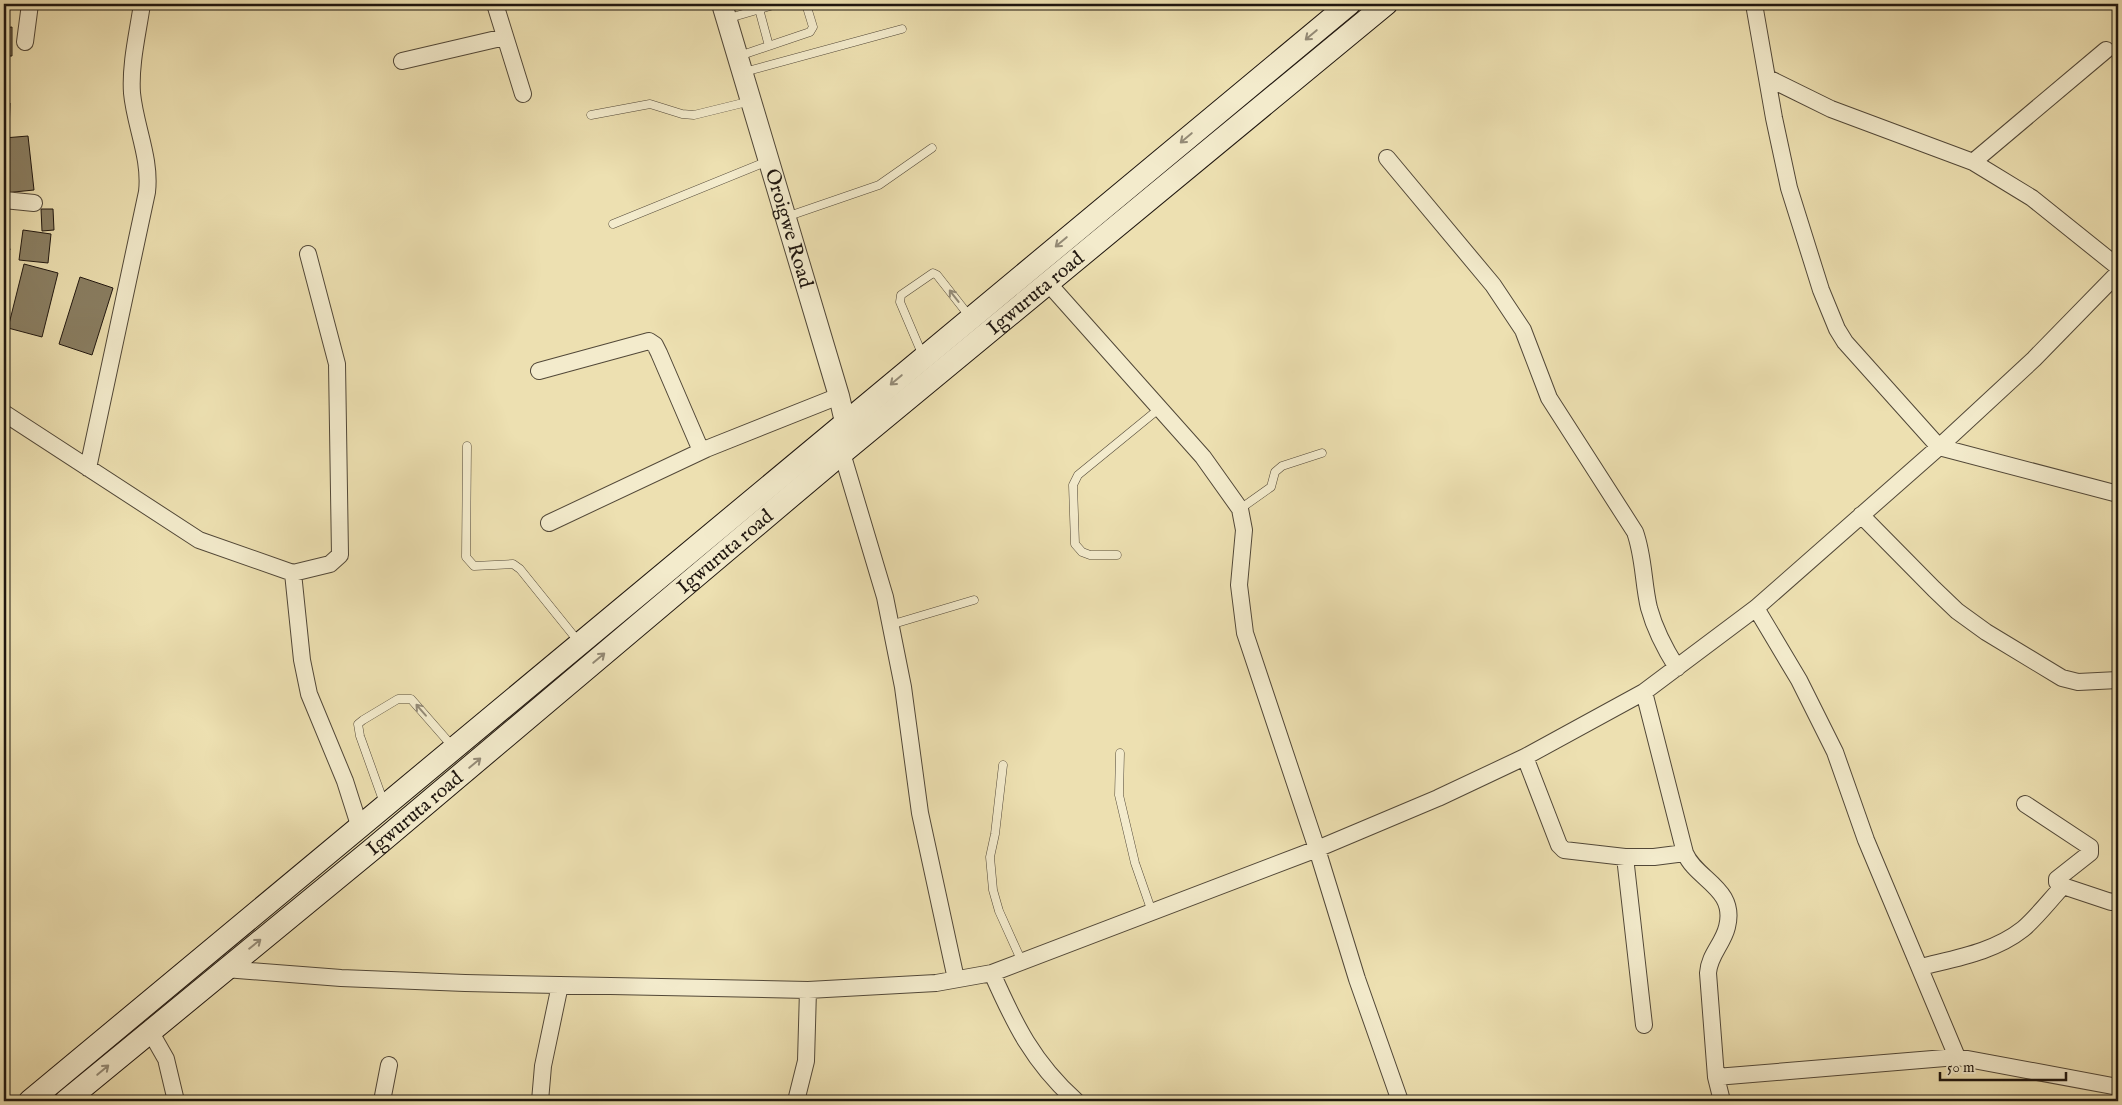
<svg xmlns="http://www.w3.org/2000/svg" width="2122" height="1105" font-family="'IM FELL English',serif">
	<style>
		.building { fill: #8a7f63; stroke: #1f160f }
		.lines { fill: none; stroke-linecap: round; stroke-linejoin: round }
		.service-casing { stroke: #524838; stroke-width: 9 }
		.minor-casing { stroke: #524838; stroke-width: 18 }
		.tertiary-casing { stroke: #524838; stroke-width: 22 }
		.secondary-casing { stroke: #1f160f; stroke-width: 24 }
		.service { stroke: #f3ebcc; stroke-width: 8 }
		.minor { stroke: #f3ebcc; stroke-width: 16 }
		.tertiary { stroke: #f3ebcc; stroke-width: 20 }
		.secondary { stroke: #f3ebcc; stroke-width: 22 }
		.oneway { stroke: #948b77 }
		.labels { text-anchor: middle; dominant-baseline: central; stroke-width: 4; stroke-linejoin: round; paint-order: stroke }
		.street-label { font-size: 20px; fill: #1f160f; stroke: #f3ebcc }
	</style>
	<rect width="100%" height="100%" fill="#ede0b1"/>
	<filter id="stains"><feTurbulence type="fractalNoise" baseFrequency=".004" numOctaves="4"/><feColorMatrix values="0 0 0 0 .2 0 0 0 0 .09 0 0 0 0 .02 0 0 0 .5 -.17"/></filter>
	<radialGradient id="worn" r=".72"><stop offset=".6" stop-color="#630" stop-opacity="0"/><stop offset="1" stop-color="#630" stop-opacity=".3"/></radialGradient>
	<path class="building" d="M12,27V56H4V28Z
		M4,102L10,103L9,134L4,133Z
		M28,136L34,190L4,193V138Z
		M41,209H53L54,230L42,231Z
		M4,224L10,250L4,252Z
		M23,230L51,234L48,263L19,260Z
		M24,264L58,273L42,337L8,328Z
		M80,277L113,288L92,355L59,344Z"/>
	<g class="lines">
		<g class="service-casing">
			<path id="service" d="M759,9L769,46
				M726,19L777,4
				M739,56L810,32L813,27L806,4
				M744,72L902,29
				M591,115L650,104L682,114L694,115L751,101
				M786,217L879,185L932,148
				M613,224L768,161
				M923,356L900,302L901,295L933,273L937,275L970,317
				M467,446L466,557L474,566L513,564L520,569L578,641
				M1240,509L1271,487L1275,472L1282,466L1322,453
				M1117,555H1090L1082,552L1075,544L1073,485L1078,475L1160,408
				M890,625L974,600
				M1120,753L1119,795L1135,863L1152,912
				M1003,765L995,834L990,857L993,890L999,911L1022,962
				M384,803L360,736L358,724L363,720L398,699H411L453,747"/>
		</g>
		<g class="minor-casing">
			<path id="minor" d="M495,4L523,94
				M1754,4L1774,118L1789,188L1821,290L1837,329L1845,342L1939,447L2118,494
				M25,42L30,4
				M402,61L505,37
				M1768,78L1831,109L1973,162L2032,198L2118,267
				M1387,158L1493,285L1523,330L1549,398L1635,532C1644,557 1643,583 1649,608C1655,630 1665,649 1677,668
				M1973,162L2106,50
				M4,200L34,203
				M1048,283L1203,457L1240,509L1244,530L1239,585L1245,633L1317,849L1357,979L1400,1101
				M539,371L649,341L655,345L659,353L699,446L706,449L839,396
				M4,413L199,540L293,573L330,564L340,555L337,364L308,254
				M842,453L885,597L903,687L920,813L956,979
				M88,468L147,192C151,158 135,126 132,93C130,64 138,32 142,4
				M1861,515L1934,589L1957,611L1986,632L2062,678L2078,682L2118,680
				M549,523L706,449
				M293,573L302,660L309,694L345,781L359,825
				M1756,608L1799,680L1835,752L1866,840L1957,1057
				M1644,692L1685,853C1696,880 1737,888 1727,927C1723,944 1709,955 1708,973L1716,1077L1722,1101
				M1525,757L1559,845L1564,850L1625,857H1654L1685,853
				M2025,804L2090,847V853L2057,879V882L2063,886L2111,902L2118,901
				M1625,857L1644,1025
				M1921,967C1956,958 1994,952 2023,929C2037,917 2050,900 2063,886
				M225,969L341,978L465,983L808,990L936,983L992,973L1317,849L1438,798L1525,757L1644,692L1756,608L1939,447L2034,359L2118,273
				M992,973C1015,1025 1033,1062 1076,1101
				M150,1031L166,1059L176,1101
				M1716,1077L1957,1057L2118,1087
				M382,1101L389,1065
				M540,1101L543,1066L560,985
				M796,1101L806,1061L808,990"/>
		</g>
		<g class="tertiary-casing">
			<g id="tertiary">
				<path id="s1" d="M722,4L839,396L845,422L843,436"/>
			</g>
		</g>
		<g class="secondary-casing">
			<g id="secondary">
				<path d="M30,1101L1349,4"/>
				<path id="s2" d="M66,1101L375,847L842,453L1386,4"/>
			</g>
		</g>
		<use href="#service" class="service"/>
		<use href="#minor" class="minor"/>
		<use href="#tertiary" class="tertiary"/>
		<use href="#secondary" class="secondary"/>
	</g>
	<defs><path id="oneway-shaft" d="M-6 0H5M1.5-3L5.5 0L1.5 3" fill="none" stroke-width="1.6" stroke-linecap="round" stroke-linejoin="round" transform="scale(1.25)"/></defs>
	<g class="oneway">
		<use href="#oneway-shaft" transform="translate(1311 35) rotate(140)"/>
		<use href="#oneway-shaft" transform="translate(1186 138) rotate(140)"/>
		<use href="#oneway-shaft" transform="translate(1061 242) rotate(140)"/>
		<use href="#oneway-shaft" transform="translate(954 296) rotate(-128)"/>
		<use href="#oneway-shaft" transform="translate(896 380) rotate(140)"/>
		<use href="#oneway-shaft" transform="translate(599 658) rotate(-40)"/>
		<use href="#oneway-shaft" transform="translate(421 710) rotate(-131)"/>
		<use href="#oneway-shaft" transform="translate(475 763) rotate(-40)"/>
		<use href="#oneway-shaft" transform="translate(255 944) rotate(-39)"/>
		<use href="#oneway-shaft" transform="translate(103 1070) rotate(-40)"/>
	</g>
	<g class="labels">
		<g class="street-label">
			<text stroke="none"><textPath href="#s1" startOffset="234">Oroigwe Road</textPath></text>
			<text stroke="none"><textPath href="#s2" startOffset="1262">Igwuruta road</textPath></text>
			<text stroke="none"><textPath href="#s2" startOffset="858">Igwuruta road</textPath></text>
			<text stroke="none"><textPath href="#s2" startOffset="452">Igwuruta road</textPath></text>
		</g>
	</g>
	<rect width="2122" height="1105" fill="none" stroke="#ede0b1" stroke-width="20"/>
	<rect x="5" y="5" width="2112" height="1095" fill="none" stroke="#1f160f" stroke-width="2.5"/>
	<rect x="10" y="10" width="2102" height="1085" fill="none" stroke="#1f160f"/>
	<path d="M1940 1072v8h126v-8" fill="none" stroke="#1f160f" stroke-width="2.5"/>
	<text x="1947" y="1072" font-size="15" fill="#1f160f" stroke="#f3ebcc" stroke-width="4" paint-order="stroke">50 m</text>
	<rect width="100%" height="100%" filter="url(#stains)"/>
	<rect width="100%" height="100%" fill="url(#worn)"/>
</svg>
